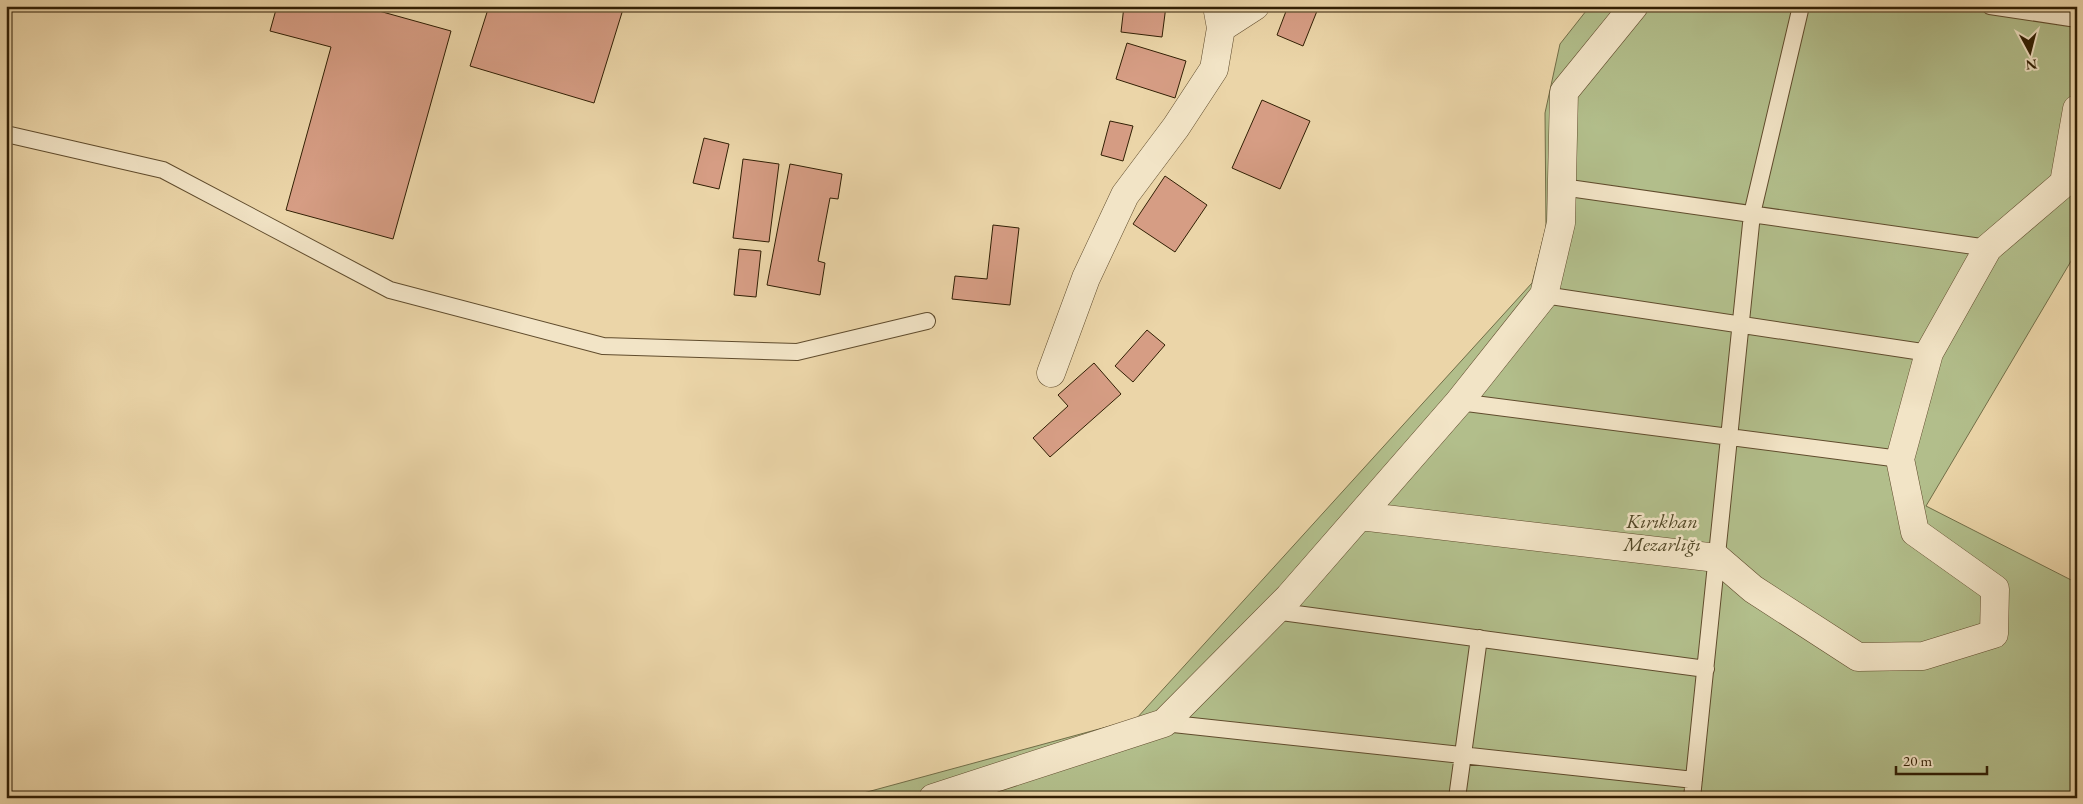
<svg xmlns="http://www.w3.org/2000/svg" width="2083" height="804" font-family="'EB Garamond',serif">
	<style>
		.green { fill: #b2be8b; stroke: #726e48 }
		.building { fill: #d69d84; stroke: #311f04 }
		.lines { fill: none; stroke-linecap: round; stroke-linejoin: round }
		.lane-casing { stroke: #604c2d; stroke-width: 18 }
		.street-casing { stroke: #604c2d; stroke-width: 29 }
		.lane { stroke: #f2e4c6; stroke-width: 16 }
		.street { stroke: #f2e4c6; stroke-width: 28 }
		.labels { text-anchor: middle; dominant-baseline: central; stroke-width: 5; stroke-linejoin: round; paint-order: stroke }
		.park-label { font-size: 20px; font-style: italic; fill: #514726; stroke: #f2e4c6 }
	</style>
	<rect width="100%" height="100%" fill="#ebd5a8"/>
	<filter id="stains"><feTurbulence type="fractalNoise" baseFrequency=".004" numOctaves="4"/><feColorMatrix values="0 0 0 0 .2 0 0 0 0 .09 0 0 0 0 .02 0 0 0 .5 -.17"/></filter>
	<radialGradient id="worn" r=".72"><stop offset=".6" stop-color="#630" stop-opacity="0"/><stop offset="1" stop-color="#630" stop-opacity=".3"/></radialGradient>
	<path class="green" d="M1590,6H2077V251L1926,506L2077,583V798H845L1136,719L1532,283L1546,227L1545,113L1560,44Z"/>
	<path class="building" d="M277,6H361L451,31L393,239L286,210L331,47L270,31Z
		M489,6H624L594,103L470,66Z
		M1124,6H1166L1162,37L1121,32Z
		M1288,6H1319L1303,46L1277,35Z
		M1127,43L1186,61L1175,98L1116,79Z
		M1262,100L1310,121L1280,189L1232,168Z
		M1110,121L1133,126L1123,161L1101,155Z
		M704,138L729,144L719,189L693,183Z
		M743,159L779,164L769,242L733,238Z
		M790,164L842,174L838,199L830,198L818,261L825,263L820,295L767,285Z
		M1165,176L1207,205L1175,252L1133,224Z
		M993,225L1019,228L1010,305L952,299L955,276L987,279Z
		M739,249L761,251L756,297L734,295Z
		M1147,330L1165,345L1133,382L1115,366Z
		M1094,363L1121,394L1050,457L1033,438L1068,406L1058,395Z"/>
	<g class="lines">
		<g class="lane-casing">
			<path id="lane" d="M1990,6L2077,19
				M6,134L163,170L390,290L603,346L797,352L927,321
				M1562,187L1988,248
				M1544,295L1929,353
				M1459,402L1900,459
				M1274,611L1706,669
				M1164,723L1694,780
				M1457,798L1479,638
				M1692,798L1752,214L1801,6"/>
		</g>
		<g class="street-casing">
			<path id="street" d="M1221,28L1255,6
				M1051,373L1086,278L1125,195L1176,127L1214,69L1221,28L1217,6
				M1360,516L1717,558L1753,589L1858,657L1923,656L1994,634L1995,589L1915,532L1900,459L1929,353L1988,248L2064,183L2077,109
				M933,798L1164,723L1289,597L1459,402L1544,295L1561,223L1564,92L1634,6"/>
		</g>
		<use href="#lane" class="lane"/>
		<use href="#street" class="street"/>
	</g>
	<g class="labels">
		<g class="park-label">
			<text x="1662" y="521">Kırıkhan<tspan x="1662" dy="23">Mezarlığı</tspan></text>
		</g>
	</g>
	<rect width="2083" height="804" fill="none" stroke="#ebd5a8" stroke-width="25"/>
	<rect x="8" y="8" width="2068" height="789" fill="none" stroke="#311f04" stroke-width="2.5"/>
	<rect x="12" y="12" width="2058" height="779" fill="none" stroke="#311f04"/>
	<g transform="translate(2030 52) rotate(173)" stroke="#f2e4c6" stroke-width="4" paint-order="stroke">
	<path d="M0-4L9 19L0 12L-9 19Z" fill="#311f04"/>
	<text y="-8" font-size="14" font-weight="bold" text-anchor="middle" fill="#311f04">N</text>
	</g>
	<path d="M1896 766v8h91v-8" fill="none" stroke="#311f04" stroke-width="2.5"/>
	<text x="1903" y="766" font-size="15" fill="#311f04" stroke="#f2e4c6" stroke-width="4" paint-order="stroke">20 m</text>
	<rect width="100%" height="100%" filter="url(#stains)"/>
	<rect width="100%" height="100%" fill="url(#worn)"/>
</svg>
